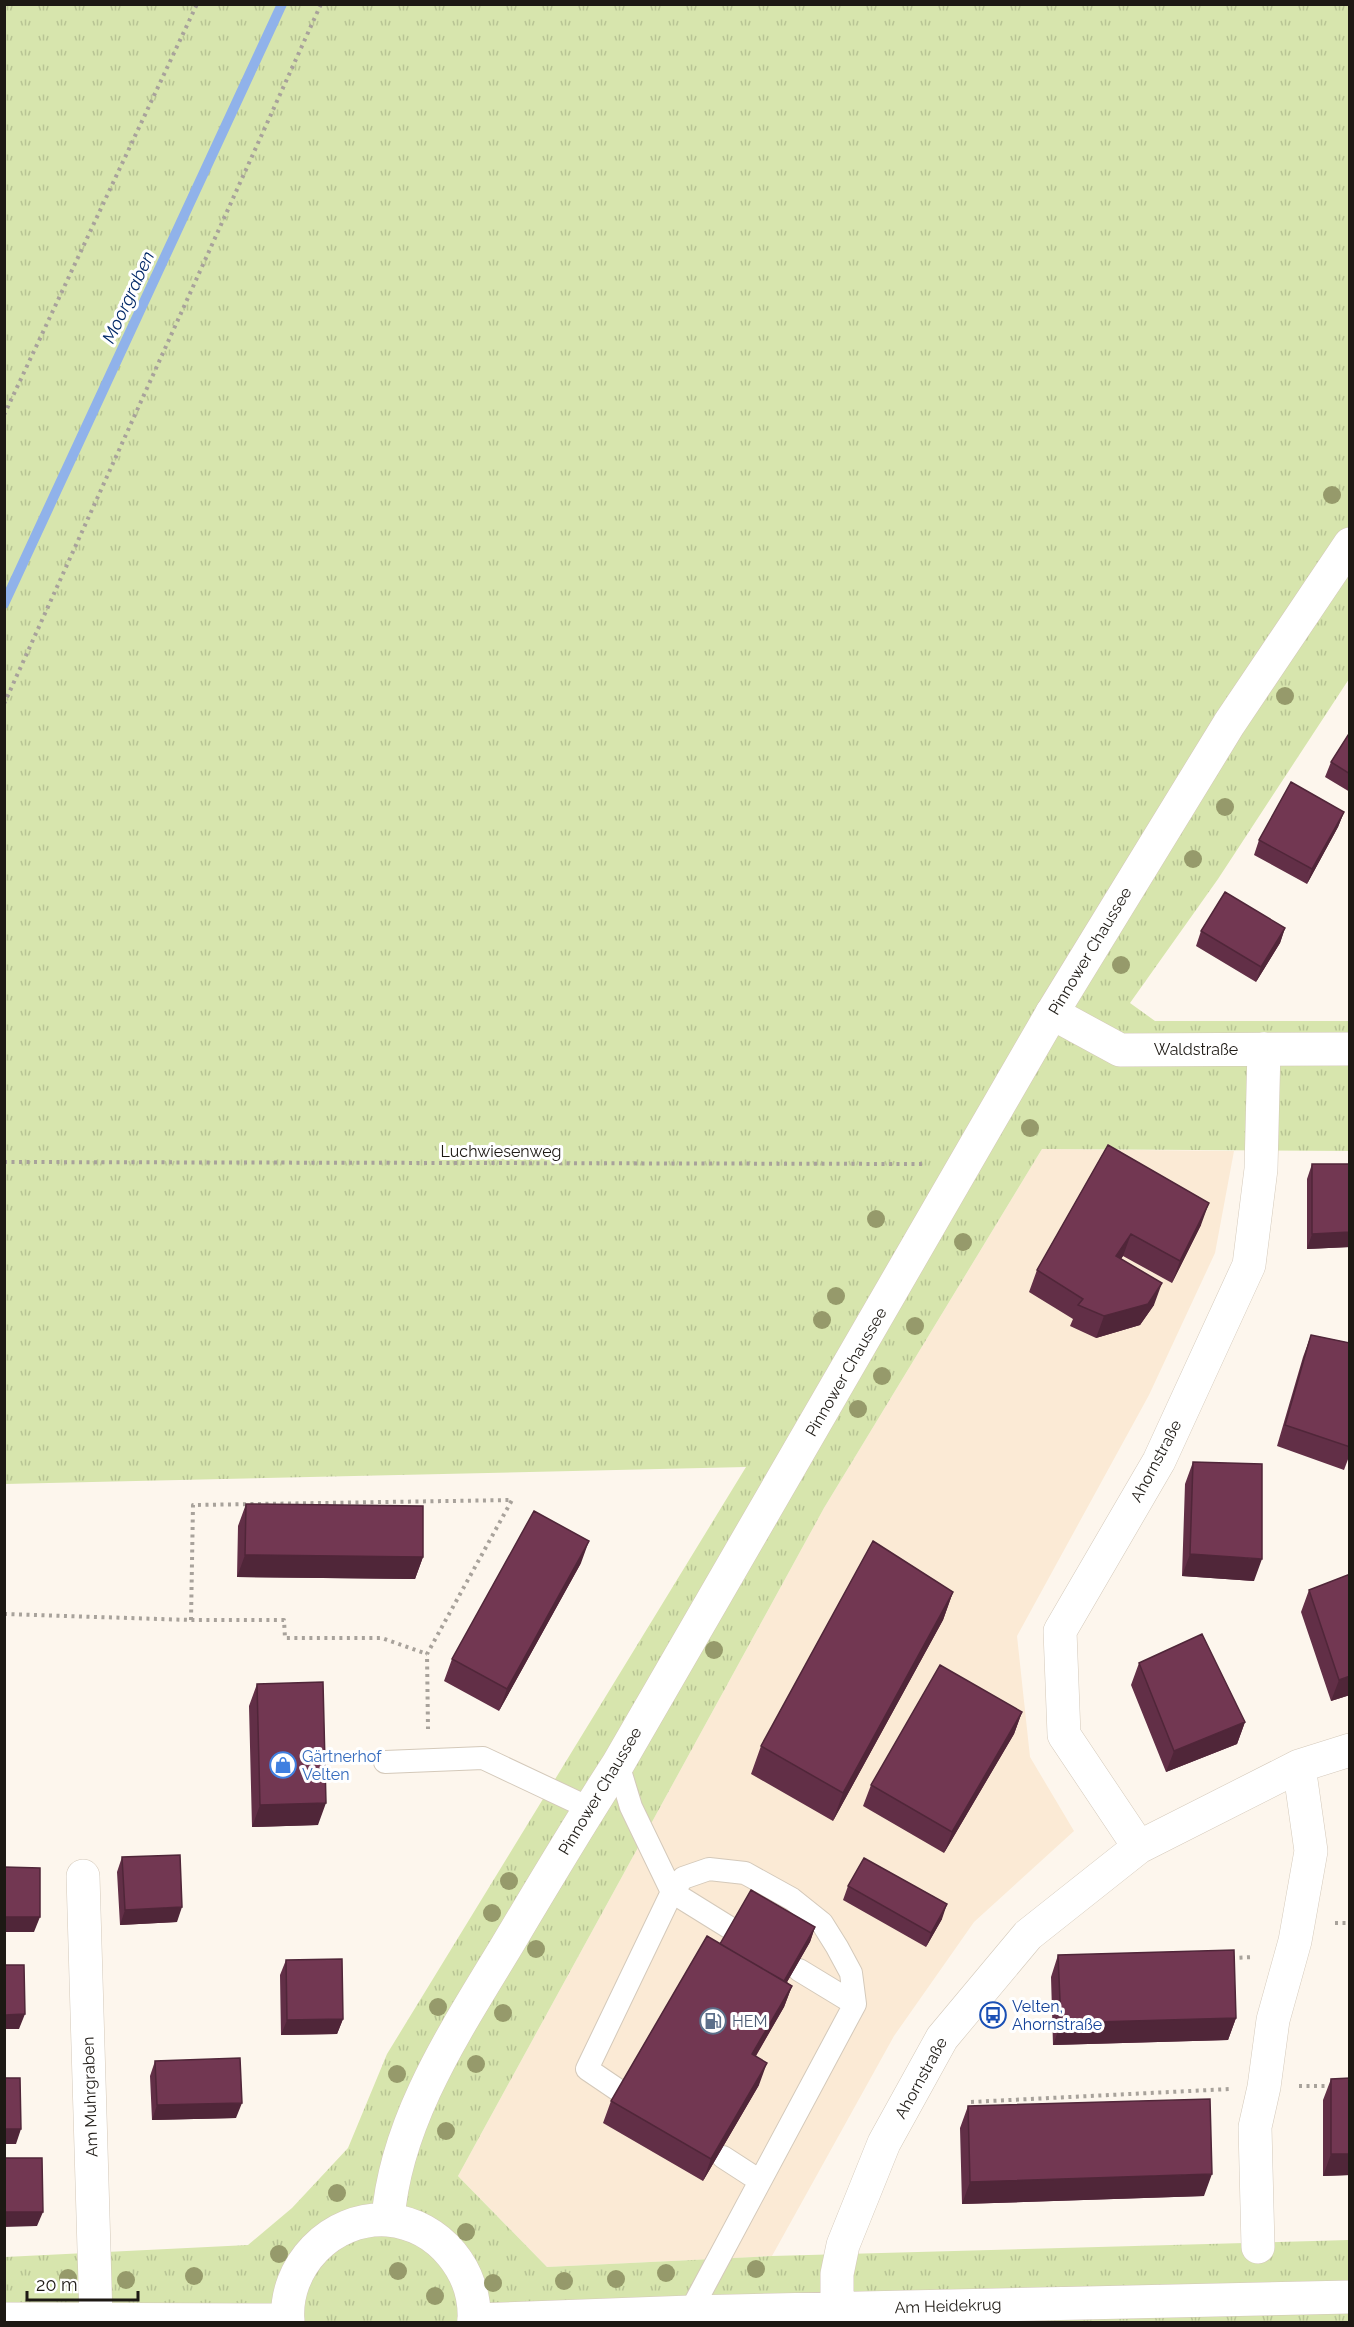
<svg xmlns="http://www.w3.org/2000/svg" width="1354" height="2327" font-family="Raleway,sans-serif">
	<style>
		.built { fill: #fbead5 }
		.grass { fill: url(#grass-tufts) }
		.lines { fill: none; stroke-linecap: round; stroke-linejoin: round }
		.stream { stroke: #90b2ea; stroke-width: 10 }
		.service-casing { stroke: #d4c9ba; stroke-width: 24 }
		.minor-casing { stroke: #d4c9ba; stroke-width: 34 }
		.secondary-casing { stroke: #d4c9ba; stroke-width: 34 }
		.path { stroke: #a8a29b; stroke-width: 4; stroke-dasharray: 3 4.5; stroke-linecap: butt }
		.service { stroke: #fff; stroke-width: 22 }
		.minor { stroke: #fff; stroke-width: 33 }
		.secondary { stroke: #fff; stroke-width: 33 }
		.tree { fill: #969a6b }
		.wall { fill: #622f47 }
		.shaded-wall { fill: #502639 }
		.building { fill: #723752; stroke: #502639; stroke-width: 1.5 }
		.labels { text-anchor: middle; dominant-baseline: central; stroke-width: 6; stroke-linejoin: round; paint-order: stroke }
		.street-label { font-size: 16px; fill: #1d1914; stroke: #fff }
		.shop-label { font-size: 16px; fill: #366cbe; stroke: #fff; text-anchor: start }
		.transit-label { font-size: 16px; fill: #164399; stroke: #fff; text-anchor: start }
		.service-label { font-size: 16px; fill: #4e5e75; stroke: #fff; text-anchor: start }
		.water-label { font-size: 18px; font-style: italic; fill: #032a69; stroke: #fff }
	</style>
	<defs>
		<pattern id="grass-tufts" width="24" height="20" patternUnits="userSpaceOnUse" patternTransform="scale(1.5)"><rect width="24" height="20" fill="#d7e5ad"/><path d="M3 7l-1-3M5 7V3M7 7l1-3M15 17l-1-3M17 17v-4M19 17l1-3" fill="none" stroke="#b8c494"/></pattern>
	</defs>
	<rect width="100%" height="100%" fill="#fdf6ed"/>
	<path class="built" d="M1042,1149L1234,1151L1215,1253L1149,1395L1017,1636L1030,1757L1074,1831L974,1922L894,2036L772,2256L547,2267L458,2176L824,1508Z"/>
	<path class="grass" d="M4,5H1349V679L1218,879L1130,1003L1155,1021H1349V1151L1042,1149L824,1508L458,2176L547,2267L772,2256L1349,2240V2322H5V2257L248,2245L292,2208L348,2148L387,2054L746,1467L5,1484Z"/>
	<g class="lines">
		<path class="stream" d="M4,604L282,4"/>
		<g class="service-casing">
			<path id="service" d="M385,1762L483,1758L589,1808
				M618,1764L631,1807L672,1892L587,2069L618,2090
				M799,1970L855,2004
				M723,2157L760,2181
				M690,2312L855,2004L851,1973L837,1947L822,1923L792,1899L745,1873L709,1869L683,1878L672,1892L730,1928"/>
		</g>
		<g class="minor-casing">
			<path id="minor" d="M1052,1013L1120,1050L1350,1049
				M1139,1847L1064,1735L1060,1631L1159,1461L1249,1265L1261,1169L1264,1049
				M83,1876L96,2318
				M1258,2247L1255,2127L1264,2087L1273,2020L1295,1941L1311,1851L1299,1766
				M837,2309V2274L843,2245L884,2143L942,2038L1028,1935L1139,1847L1299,1766L1350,1750
				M474,2320L690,2312L1350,2297"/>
		</g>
		<g class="secondary-casing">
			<path id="secondary" d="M388,2220C395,2121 456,2030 506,1947C543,1885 579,1824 618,1764L1052,1013L1229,724L1350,544
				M4,2319L288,2320
				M288,2322C283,2267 331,2216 388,2220C440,2225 477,2272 474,2322"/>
		</g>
		<path class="path" d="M4,415L197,4
			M4,704L321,4
			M4,1162L924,1164
			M4,1614L191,1620H284L285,1638H382L427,1654
			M191,1620L193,1505L512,1500L427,1654L428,1729
			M1335,1923H1350
			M1232,1958L1254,1957
			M1299,2086H1331
			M971,2102L1229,2089"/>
		<use href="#service" class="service"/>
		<use href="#minor" class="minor"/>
		<use href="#secondary" class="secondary"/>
	</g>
	<g class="tree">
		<circle cx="1332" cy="495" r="9"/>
		<circle cx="1285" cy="696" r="9"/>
		<circle cx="1225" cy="807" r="9"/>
		<circle cx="1193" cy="859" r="9"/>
		<circle cx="1121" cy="965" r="9"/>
		<circle cx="1030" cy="1128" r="9"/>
		<circle cx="876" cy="1219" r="9"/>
		<circle cx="963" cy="1242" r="9"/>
		<circle cx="836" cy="1296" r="9"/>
		<circle cx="822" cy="1320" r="9"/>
		<circle cx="915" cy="1326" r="9"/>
		<circle cx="882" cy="1376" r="9"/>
		<circle cx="858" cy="1409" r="9"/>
		<circle cx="714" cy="1650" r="9"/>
		<circle cx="509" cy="1881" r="9"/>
		<circle cx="492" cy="1913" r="9"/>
		<circle cx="536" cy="1949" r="9"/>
		<circle cx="438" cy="2007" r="9"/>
		<circle cx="503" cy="2013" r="9"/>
		<circle cx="476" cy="2064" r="9"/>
		<circle cx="397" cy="2074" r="9"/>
		<circle cx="446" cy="2131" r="9"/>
		<circle cx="337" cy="2193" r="9"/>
		<circle cx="466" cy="2232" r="9"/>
		<circle cx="279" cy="2254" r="9"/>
		<circle cx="756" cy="2269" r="9"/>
		<circle cx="398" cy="2271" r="9"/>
		<circle cx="666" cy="2273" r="9"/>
		<circle cx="194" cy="2276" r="9"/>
		<circle cx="68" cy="2278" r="9"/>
		<circle cx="616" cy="2279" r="9"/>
		<circle cx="126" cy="2280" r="9"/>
		<circle cx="564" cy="2281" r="9"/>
		<circle cx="493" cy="2283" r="9"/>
		<circle cx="435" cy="2296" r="9"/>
	</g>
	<path class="wall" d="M1350,732V792L1325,777L1331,762Z
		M1344,812L1338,827L1307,884L1254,855L1259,840Z
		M1285,928L1280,943L1256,982L1196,946L1201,931Z
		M1108,1145L1201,1225L1172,1283L1123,1256L1121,1259L1154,1305L1140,1325L1096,1338L1070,1326L1073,1319L1029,1292L1037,1270Z
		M1312,1164H1350V1247L1307,1249V1179Z
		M1311,1335L1350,1343V1454L1344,1470L1277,1446L1303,1357Z
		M1193,1462L1254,1581L1182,1576L1185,1484Z
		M246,1504L423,1557L415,1579L237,1577L238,1526Z
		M581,1563L499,1711L444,1681L452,1659Z
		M1309,1590L1350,1695L1331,1701L1301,1612Z
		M953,1592L943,1620L833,1821L751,1774L761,1746Z
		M1139,1663L1245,1722L1237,1744L1166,1772L1131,1685Z
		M257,1684L318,1825L252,1827L249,1706Z
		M1022,1712L1014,1734L944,1853L863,1806L871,1785Z
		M122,1857L177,1922L120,1925L117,1872Z
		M848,1886L942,1919L926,1947L843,1900Z
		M815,1927L810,1942L787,1982L792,1986L784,2007L756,2056L759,2085L703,2181L603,2123L611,2101L720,1944Z
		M1058,1955L1236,2018L1228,2040L1053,2045L1051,1977Z
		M286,1960L343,2019L337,2034L281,2035L280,1975Z
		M155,2061L236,2118L152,2120L150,2076Z
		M1331,2079L1350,2175L1323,2176V2100Z
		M968,2106L1204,2196L962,2204L960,2128Z"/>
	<path class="shaded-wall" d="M1344,812L1338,827L1307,884L1312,869Z
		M1285,928L1280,943L1256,982L1261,967Z
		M1209,1203L1201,1225L1172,1283L1180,1261Z
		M1350,1232V1247L1307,1249L1312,1234Z
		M1131,1234L1123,1256L1108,1278L1116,1256Z
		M1162,1283L1154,1305L1140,1325L1096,1338L1104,1316Z
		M589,1541L581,1563L499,1711L507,1689Z
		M1190,1554L1262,1559L1254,1581L1182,1576Z
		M245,1555L423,1557L415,1579L237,1577Z
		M953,1592L943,1620L833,1821L843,1793Z
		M1350,1676V1695L1331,1701L1339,1680Z
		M1022,1712L1014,1734L944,1853L952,1832Z
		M1245,1722L1237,1744L1166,1772L1174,1751Z
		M326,1803L318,1825L252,1827L260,1805Z
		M947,1904L942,1919L926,1947L931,1933Z
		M182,1907L177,1922L120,1925L125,1910Z
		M4,1917H40L34,1932H4Z
		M815,1927L810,1942L775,2003L780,1988Z
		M792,1986L784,2007L744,2076L752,2054Z
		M25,2014L19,2029H4V2015Z
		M1236,2018L1228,2040L1053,2045L1061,2023Z
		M343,2019L337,2034L281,2035L287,2020Z
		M767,2063L759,2085L703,2181L711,2159Z
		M242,2103L236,2118L152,2120L157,2105Z
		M4,2129H21L16,2144H4Z
		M1331,2154H1350V2175L1323,2176Z
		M1212,2174L1204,2196L962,2204L970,2182Z
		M4,2212H43L37,2226L4,2227Z"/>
	<path class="building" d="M1350,732V774L1331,762Z
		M1291,782L1344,812L1312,869L1259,840Z
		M1225,892L1285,928L1261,967L1201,931Z
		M1108,1145L1209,1203L1180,1261L1131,1234L1116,1256L1162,1283L1148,1304L1104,1316L1078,1305L1083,1299L1037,1270Z
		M1312,1164H1350V1232L1312,1234Z
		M1311,1335L1350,1343V1447L1285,1425Z
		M1193,1462L1262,1464V1559L1190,1554Z
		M246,1504L423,1506V1557L245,1555Z
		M534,1511L589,1541L507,1689L452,1659Z
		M873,1541L953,1592L843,1793L761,1746Z
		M1350,1574V1676L1339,1680L1309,1590Z
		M1202,1634L1245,1722L1174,1751L1139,1663Z
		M940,1665L1022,1712L952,1832L871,1785Z
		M323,1682L326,1803L260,1805L257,1684Z
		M180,1855L182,1907L125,1910L122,1857Z
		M864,1858L947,1904L931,1933L848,1886Z
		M4,1867L40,1868V1917H4Z
		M751,1890L815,1927L784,1981L720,1944Z
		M707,1936L792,1986L752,2054L767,2063L711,2159L611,2101Z
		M1234,1950L1236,2018L1061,2023L1058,1955Z
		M342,1959L343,2019L287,2020L286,1960Z
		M4,1965H24L25,2014L4,2015Z
		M240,2058L242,2103L157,2105L155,2061Z
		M4,2078H20L21,2129H4Z
		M1350,2078V2154H1331V2079Z
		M1210,2099L1212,2174L970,2182L968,2106Z
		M4,2158H42L43,2212H4Z"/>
	<defs>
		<g id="shop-ring" transform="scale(1.35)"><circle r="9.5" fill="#fff" stroke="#3f7fe0" stroke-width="1.5"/><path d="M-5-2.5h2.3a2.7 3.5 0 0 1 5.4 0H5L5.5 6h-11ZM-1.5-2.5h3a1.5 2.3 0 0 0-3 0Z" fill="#3f7fe0"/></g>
		<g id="bus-ring" transform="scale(1.35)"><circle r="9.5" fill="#fff" stroke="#1a4fb4" stroke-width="1.5"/><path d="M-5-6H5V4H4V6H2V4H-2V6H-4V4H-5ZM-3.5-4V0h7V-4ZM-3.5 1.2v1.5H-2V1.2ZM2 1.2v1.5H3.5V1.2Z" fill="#1a4fb4"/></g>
		<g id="fuel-ring" transform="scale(1.35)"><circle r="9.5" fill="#fff" stroke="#5c6f8a" stroke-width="1.5"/><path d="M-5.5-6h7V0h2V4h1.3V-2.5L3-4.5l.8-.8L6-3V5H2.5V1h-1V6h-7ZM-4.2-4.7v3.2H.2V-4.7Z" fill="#5c6f8a"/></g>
	</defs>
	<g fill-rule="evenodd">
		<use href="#shop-ring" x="283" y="1765"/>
		<use href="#bus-ring" x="993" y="2015"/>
		<use href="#fuel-ring" x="713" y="2021"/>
	</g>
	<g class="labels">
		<g class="street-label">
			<text transform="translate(1090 951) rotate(-59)">Pinnower Chaussee</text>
			<text x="1196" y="1049">Waldstraße</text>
			<text x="501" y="1151">Luchwiesenweg</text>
			<text transform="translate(846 1372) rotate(-60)">Pinnower Chaussee</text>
			<text transform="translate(1156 1461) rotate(-62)">Ahornstraße</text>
			<text transform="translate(600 1791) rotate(-59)">Pinnower Chaussee</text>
			<text transform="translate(921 2078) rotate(-61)">Ahornstraße</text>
			<text transform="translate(90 2097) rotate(-92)">Am Muhrgraben</text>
			<text transform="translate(948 2306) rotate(-2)">Am Heidekrug</text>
		</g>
		<g class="shop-label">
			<text x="302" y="1756">Gärtnerhof<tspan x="302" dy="18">Velten</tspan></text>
		</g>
		<g class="transit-label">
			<text x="1012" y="2006">Velten,<tspan x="1012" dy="18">Ahornstraße</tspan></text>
		</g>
		<g class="service-label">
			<text x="732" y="2021">HEM</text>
		</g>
		<g class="water-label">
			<text transform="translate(128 297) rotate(-65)">Moorgraben</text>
		</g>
	</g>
	<rect width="1354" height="2327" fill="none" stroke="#1d1914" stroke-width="12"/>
	<path d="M27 2291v9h111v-9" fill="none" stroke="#1d1914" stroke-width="3"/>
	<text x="36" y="2291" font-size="18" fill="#1d1914" stroke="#ffffff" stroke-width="4.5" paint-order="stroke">20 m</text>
</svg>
